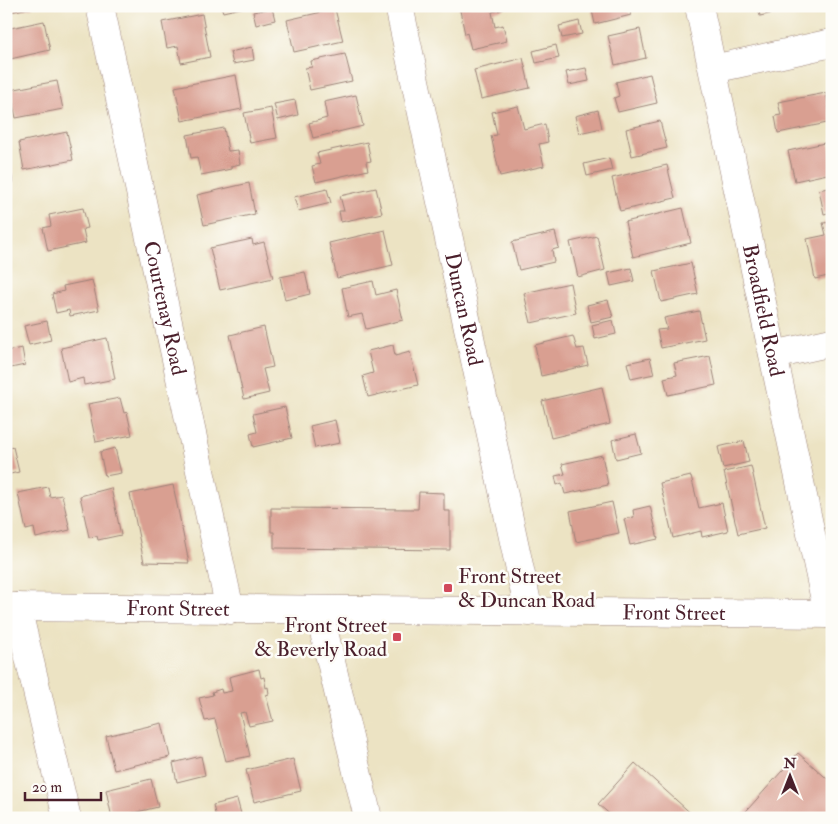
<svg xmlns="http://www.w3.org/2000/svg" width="838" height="824" font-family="'IM FELL Double Pica',serif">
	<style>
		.building { fill: #d99f91 }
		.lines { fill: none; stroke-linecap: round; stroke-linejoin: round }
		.minor-casing { stroke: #9b8177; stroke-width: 29 }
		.major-casing { stroke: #9b8177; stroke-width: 29 }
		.minor { stroke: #fff; stroke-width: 28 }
		.major { stroke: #fff; stroke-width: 28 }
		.poi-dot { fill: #d1495b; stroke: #fdfcf7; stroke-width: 2 }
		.labels { text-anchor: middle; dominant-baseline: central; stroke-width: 5; stroke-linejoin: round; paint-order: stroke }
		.street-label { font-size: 21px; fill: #4a1f2b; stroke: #fdfcf7 }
		.poi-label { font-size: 21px; fill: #4a1f2b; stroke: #fdfcf7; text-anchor: start }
	</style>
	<rect width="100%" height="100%" fill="#fdfcf7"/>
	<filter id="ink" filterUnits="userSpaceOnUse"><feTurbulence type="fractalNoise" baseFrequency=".02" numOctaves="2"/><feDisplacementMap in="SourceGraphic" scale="10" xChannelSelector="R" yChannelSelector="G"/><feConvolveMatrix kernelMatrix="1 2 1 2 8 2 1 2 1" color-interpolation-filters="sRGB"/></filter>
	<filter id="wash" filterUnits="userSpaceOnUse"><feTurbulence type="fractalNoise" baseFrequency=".0096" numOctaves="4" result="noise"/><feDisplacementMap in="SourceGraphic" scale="20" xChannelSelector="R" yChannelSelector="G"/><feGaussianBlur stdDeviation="1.12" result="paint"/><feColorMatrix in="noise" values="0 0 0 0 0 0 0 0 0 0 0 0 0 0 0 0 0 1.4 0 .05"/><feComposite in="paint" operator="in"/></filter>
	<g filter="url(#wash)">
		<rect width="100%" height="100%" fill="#ece3c3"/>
		<g id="blocks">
			<path class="building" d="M6,6H33V7L6,13Z
				M221,6H245V7L223,12Z
				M459,6H504V9L492,12L495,27L503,25L507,41L471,49L467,33L465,34Z
				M591,6H629L631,15L595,24Z
				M758,6H799V7L760,16Z
				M272,8L275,20L256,25L253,12Z
				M335,9L343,41L294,52L287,20Z
				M202,14L210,57L181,63L178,46L167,48L162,22Z
				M44,21L50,50L6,60V29Z
				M579,21L582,34L562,38L559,26Z
				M640,29L646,58L615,65L608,36Z
				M556,45L559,58L536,63L533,51Z
				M252,47L254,60L233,64L230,52Z
				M345,54L352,81L310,90L305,68L312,67L311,61Z
				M523,58L530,88L481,99L474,70Z
				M586,68L589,81L569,85L566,72Z
				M650,74L657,103L618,112L614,98L619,96L616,82Z
				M236,75L242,109L182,121L175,87Z
				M57,81L63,109L16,118L10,90Z
				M826,93L832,122L778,133L775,116L781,115L778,102Z
				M356,95L363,126L313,138L309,123L327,118L324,102Z
				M295,100L298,115L278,120L274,104Z
				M518,106L524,129L545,124L548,142L539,144L544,166L500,176L491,136L497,135L492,112Z
				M271,108L277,138L250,143L244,113Z
				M598,110L602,128L579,133L575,116Z
				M660,121L667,148L632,156L626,129Z
				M224,128L228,151L238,150L240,164L231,166V169L201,175L197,157L191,158L187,135Z
				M67,132L73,160L24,170L19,142Z
				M367,142L371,161L366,162L368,170L316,182L312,166L320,164L317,153Z
				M829,142L832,156V173L795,181L788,151Z
				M609,158L612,170L587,176L584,164Z
				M6,162H9L13,182L6,183Z
				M667,165L675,198L620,211L612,178Z
				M249,183L255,214L204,225L197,195Z
				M832,187V212L824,214L819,190Z
				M376,188L382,213L341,222L339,211H344L340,196Z
				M327,189L331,203L298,211L294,197Z
				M83,208L88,228L83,229L86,243L48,251L43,228L51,226L49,215Z
				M683,208L691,243L633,257L625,222Z
				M832,222V275L815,279L807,239L826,235L823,223Z
				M385,230L393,265L337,278L329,243Z
				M555,232L559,248L552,250L554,262L519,270L512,242Z
				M597,236L605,270L578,277L570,242Z
				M252,239L253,245L264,242L273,278L220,290L210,248Z
				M691,263L698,294L661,302L654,271Z
				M631,268L634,281L611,286L608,273Z
				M305,272L310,294L285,300L280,277Z
				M92,280L99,310L70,316L69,310L56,313L52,294L64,291L63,286Z
				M373,281L376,295L396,290L403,320L366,329L362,314L348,317L342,288Z
				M570,283L576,313L531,323L524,293Z
				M608,300L613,317L591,322L587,305Z
				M699,311L705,339L661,348L657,330L667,329L664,318Z
				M613,320L616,334L595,339L592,325Z
				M47,321L51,340L29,345L24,326Z
				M264,327L273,367L263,369L269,393L244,399L230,335Z
				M573,336L577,349L584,348L588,365L541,376L535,345Z
				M107,338L115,379L84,385L83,378L68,382L61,348Z
				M393,345L395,356L410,352L418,385L368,397L363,376L373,373L368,351Z
				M22,348L25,365L6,369V351Z
				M710,356L716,385L668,395L664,378L677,375L674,363Z
				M650,358L654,374L631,379L627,363Z
				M602,387L610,424L551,438L542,401Z
				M120,398L124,413L127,412L132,435L96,442L88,404Z
				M285,407L292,438L253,447L250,434L257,432L253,414Z
				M335,420L340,443L315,448L310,426Z
				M636,434L641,453L616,459L612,440Z
				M744,441L749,462L723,468L718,447Z
				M13,447L19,472L6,475V449Z
				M115,448L121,473L105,476L100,452Z
				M602,455L608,485L565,494L562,483L557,485L555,476L565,474L562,464Z
				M751,466L765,528L738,534L724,472Z
				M691,476L699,508L722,503L728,531L702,537L701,531L673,538L660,483Z
				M173,485L189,563L144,562L130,494Z
				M48,487L50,497L62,495L70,530L36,538L34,528L26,530L18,493Z
				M111,488L121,535L98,540L97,536L89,537L80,496Z
				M419,492L444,493V511H450V550L274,548V532H271V508L418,509Z
				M612,502L619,533L576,542L570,511Z
				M650,506L658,539L630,545L624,519L634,517L633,510Z
				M259,669L261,678L264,677L266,688L268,687L269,694L266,695L273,721L249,726L245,712L240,713L250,756L226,761L215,719L205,721L199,698L213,695L212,692L221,689L222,693L232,691L229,677Z
				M162,723L170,757L114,770L106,736Z
				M798,753L832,783V818H740Z
				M201,756L205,775L177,782L173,763Z
				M293,759L301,791L254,802L246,770Z
				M635,763L696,818H614L598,804Z
				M151,779L158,807L112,818L106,790Z
				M237,799L241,814L227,818H216L213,805Z"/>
		</g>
	</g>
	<g filter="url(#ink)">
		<use href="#blocks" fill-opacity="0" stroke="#9b8177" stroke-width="1"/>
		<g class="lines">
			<g class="minor-casing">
				<g id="minor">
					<path id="s1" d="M100,6L230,610"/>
					<path id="s2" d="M399,6L529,612"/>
					<path id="s3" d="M699,6L828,614"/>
					<path d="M713,69L832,43"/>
					<path d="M774,355L832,342"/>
					<path d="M17,607L67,818"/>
					<path d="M319,611L368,818"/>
				</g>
			</g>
			<g class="major-casing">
				<g id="major">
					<path id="s4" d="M6,607L832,614"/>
				</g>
			</g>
			<use href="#minor" class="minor"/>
			<use href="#major" class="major"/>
		</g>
	</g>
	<g class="poi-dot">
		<rect x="443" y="583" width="10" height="10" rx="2.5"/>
		<rect x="392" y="632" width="10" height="10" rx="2.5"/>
	</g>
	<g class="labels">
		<g class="street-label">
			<text stroke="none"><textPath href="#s1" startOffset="309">Courtenay Road</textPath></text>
			<text stroke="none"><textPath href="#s2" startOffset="310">Duncan Road</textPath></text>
			<text stroke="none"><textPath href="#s3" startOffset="311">Broadfield Road</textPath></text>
			<text stroke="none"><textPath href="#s4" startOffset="172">Front Street</textPath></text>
			<text stroke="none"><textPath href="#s4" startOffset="668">Front Street</textPath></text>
		</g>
		<g class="poi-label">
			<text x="458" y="576">Front Street<tspan x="458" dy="24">&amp; Duncan Road</tspan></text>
			<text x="387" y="625" text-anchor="end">Front Street<tspan x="387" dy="24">&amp; Beverly Road</tspan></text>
		</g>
	</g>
	<rect width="838" height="824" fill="none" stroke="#fdfcf7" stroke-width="25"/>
	<g transform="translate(790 776)" stroke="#fdfcf7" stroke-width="4" paint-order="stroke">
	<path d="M0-4L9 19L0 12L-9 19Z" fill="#4a1f2b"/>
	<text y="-8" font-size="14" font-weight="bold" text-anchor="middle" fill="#4a1f2b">N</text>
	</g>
	<path d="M25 792v8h76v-8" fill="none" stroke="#4a1f2b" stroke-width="2.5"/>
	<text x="32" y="792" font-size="15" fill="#4a1f2b" stroke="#fdfcf7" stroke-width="4" paint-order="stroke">20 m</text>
</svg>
